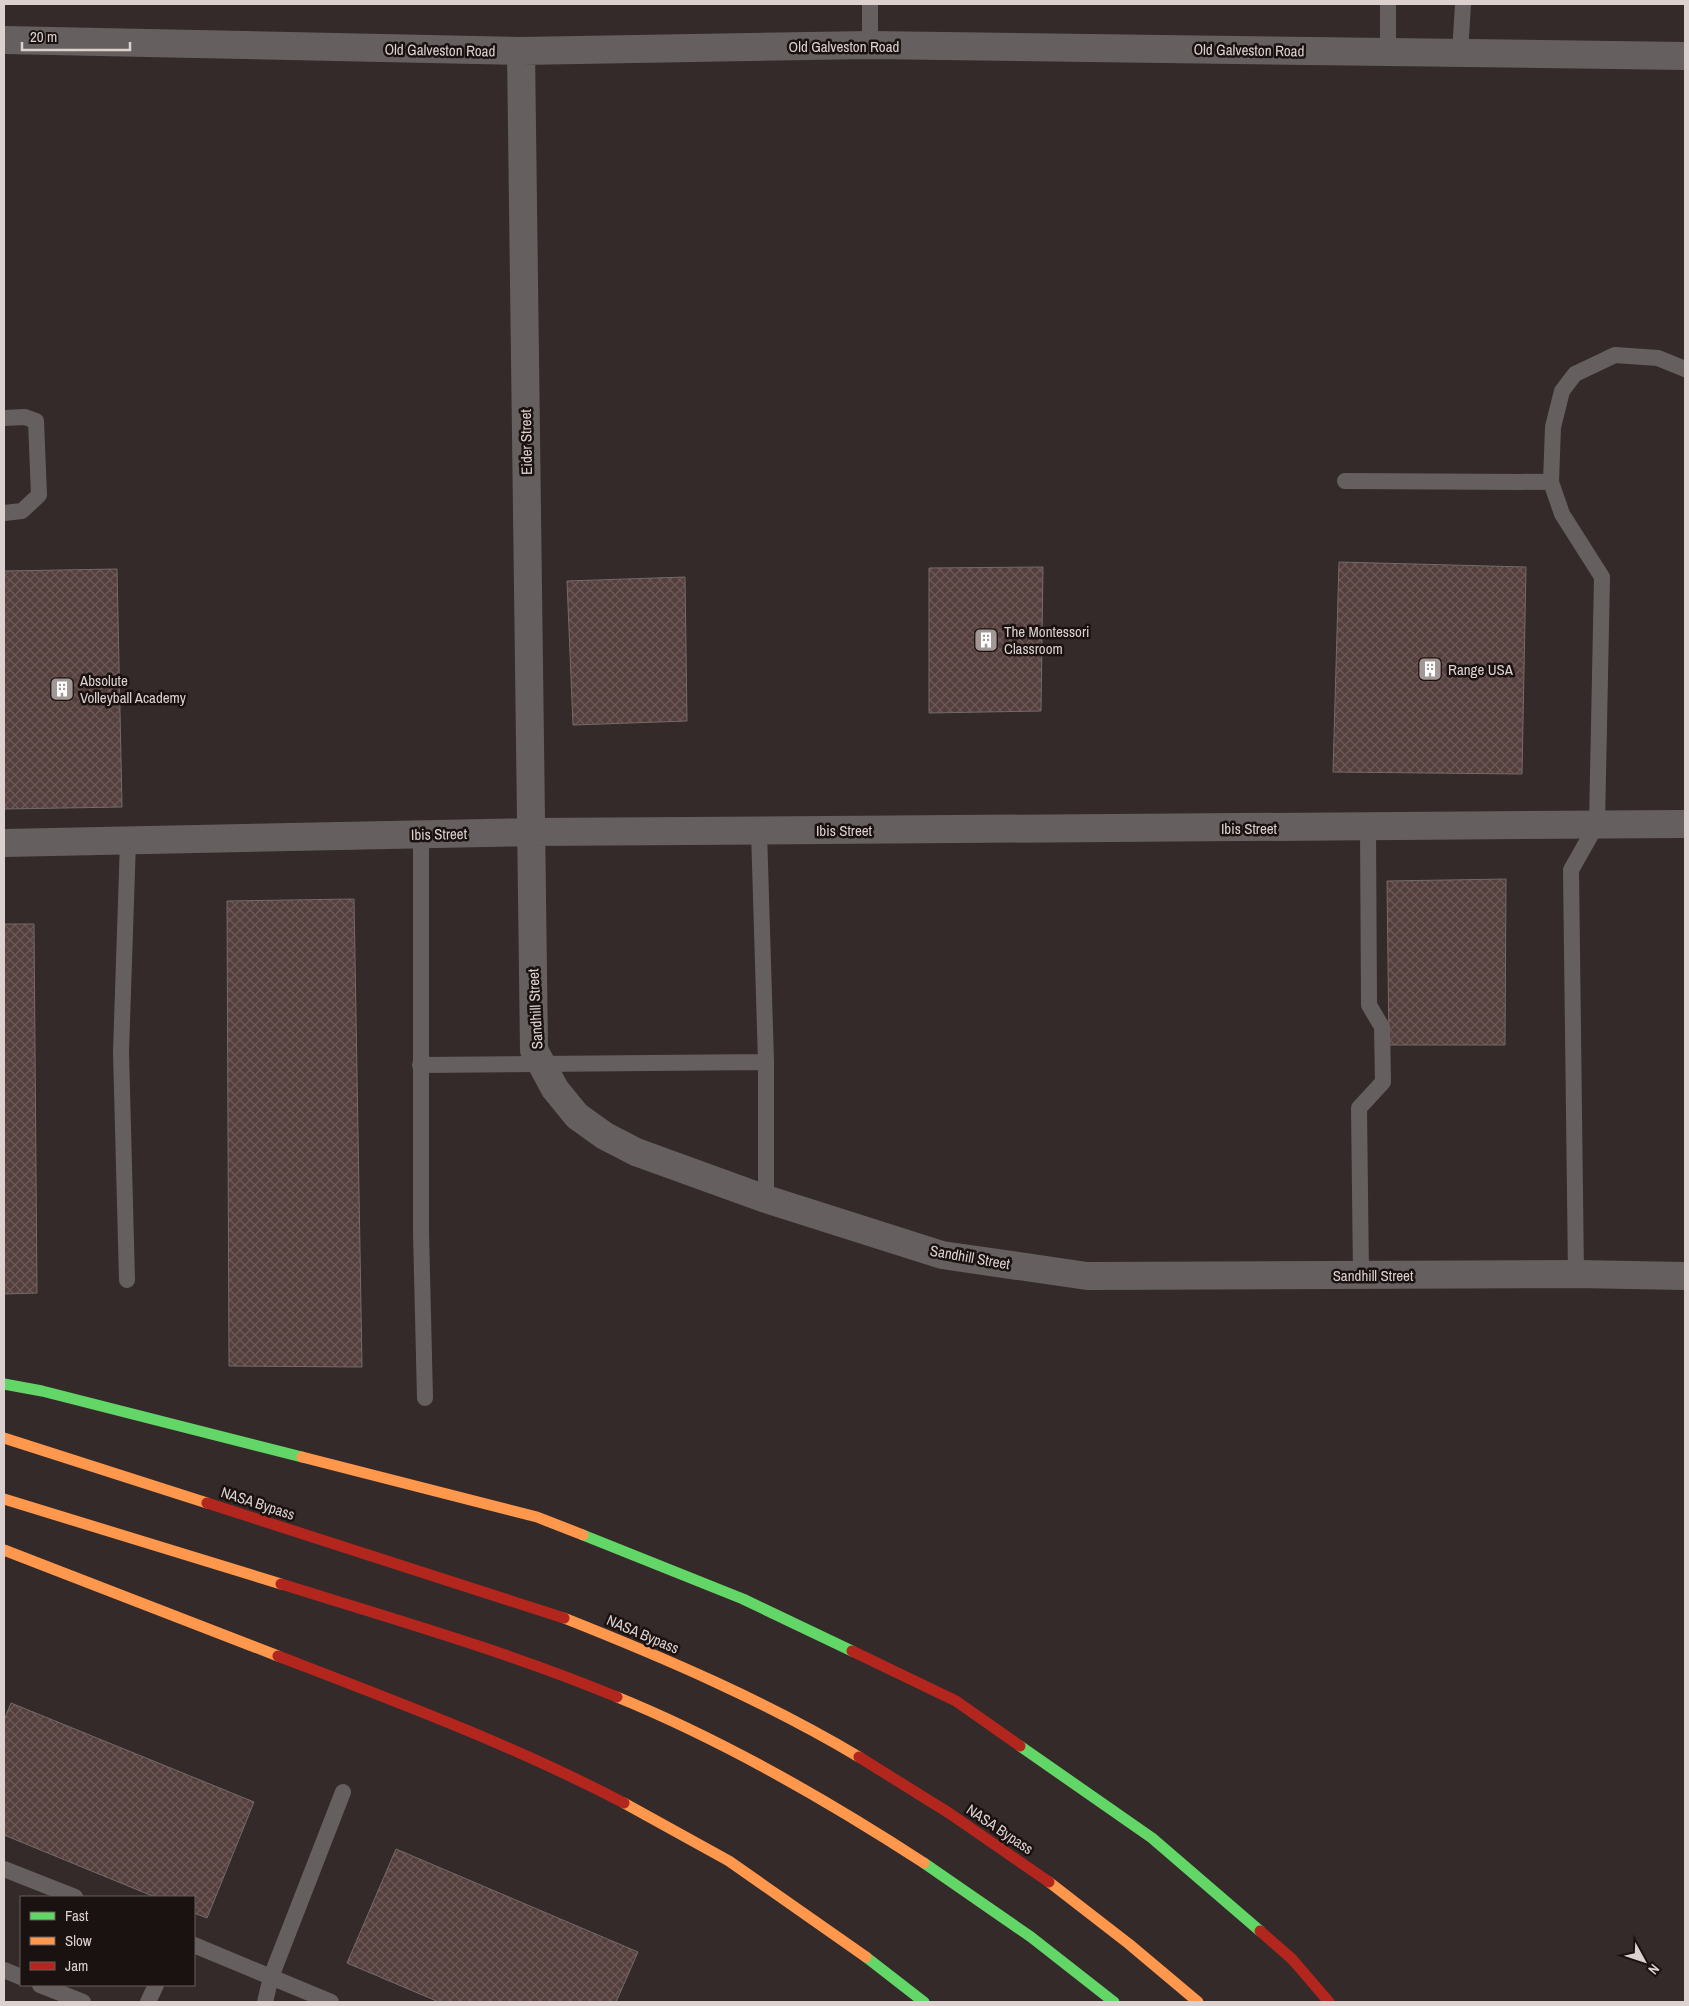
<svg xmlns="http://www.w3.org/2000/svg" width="1689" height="2006" font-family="'Archivo Narrow',sans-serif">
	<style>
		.building { fill: url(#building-cross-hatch); stroke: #736a69 }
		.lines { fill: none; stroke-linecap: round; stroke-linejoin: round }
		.lane { stroke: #65605f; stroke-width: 16 }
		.street { stroke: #65605f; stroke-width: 28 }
		.fast { stroke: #63d668; stroke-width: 11 }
		.slow { stroke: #ff974d; stroke-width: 11 }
		.jam { stroke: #b3261e; stroke-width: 11 }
		.labels { text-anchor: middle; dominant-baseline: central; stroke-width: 5; stroke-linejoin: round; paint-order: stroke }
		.street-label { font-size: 15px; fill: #dcd1cf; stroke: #1a1211 }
		.poi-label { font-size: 15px; fill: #dcd1cf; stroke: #1a1211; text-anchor: start }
	</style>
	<defs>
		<pattern id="building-cross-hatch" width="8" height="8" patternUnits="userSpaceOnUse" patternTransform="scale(1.25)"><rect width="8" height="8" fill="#543f3d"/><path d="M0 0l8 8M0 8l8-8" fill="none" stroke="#6c5a58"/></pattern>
	</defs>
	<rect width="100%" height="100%" fill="#342a29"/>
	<path class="building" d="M1339,562L1526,567L1522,774L1333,772Z
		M1043,567L1041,711L929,713V568Z
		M117,569L122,807L4,809V571Z
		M685,577L687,721L573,725L567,581Z
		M1506,879L1505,1045H1389L1387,881Z
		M354,899L362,1367L229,1366L227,901Z
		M4,924H34L37,1293L4,1294Z
		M11,1703L254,1802L207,1918L194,1913V1897H155L4,1835V1720Z
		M396,1849L638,1952L616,2002H439L347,1963Z"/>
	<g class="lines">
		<path class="lane" d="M870,4V45
			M1388,4V52
			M1460,53L1463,4
			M4,418L25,417L36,421L39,495L22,511L4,513
			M1345,481L1551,482
			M759,831L766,1062
			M421,835V1232L425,1398
			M420,1065L766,1062V1199
			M1576,1274L1571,870L1597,824L1602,577L1562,514L1551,482L1553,427L1562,391L1575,374L1615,355L1658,358L1685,369
			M1361,1275L1359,1108L1383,1082L1382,1027L1369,1005L1368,827
			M127,1280L121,1052L128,841
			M4,1869L75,1897
			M194,1945L331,2002
			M4,1970L21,1977
			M40,1985L83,2002
			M148,2002L156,1985
			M265,2002L271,1977L343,1792"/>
		<path class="street" d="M4,40L521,51L870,45L1685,56
			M521,51L534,1050L555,1089L577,1116L605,1136L636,1152L766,1199L942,1255L1087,1276L1576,1274L1685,1276
			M4,843L531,832L1685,824"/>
		<path class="fast" d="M4,1384L42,1391L302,1457
			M583,1535L743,1599L852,1651
			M1020,1746L1152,1838L1260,1931
			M924,1863L1031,1937L1114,2002
			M866,1957L924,2002"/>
		<path class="slow" d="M4,1438L207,1503
			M302,1457L537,1517L583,1535
			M4,1499L281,1584
			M4,1550L278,1656
			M564,1618C665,1658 765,1701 859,1757
			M617,1697C725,1741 827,1800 924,1863
			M624,1803L729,1861L866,1957
			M1049,1882L1129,1944L1198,2002"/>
		<path class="jam" d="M207,1503L564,1618
			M281,1584C394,1619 508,1652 617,1697
			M852,1651L956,1701L1020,1746
			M278,1656C395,1701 513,1745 624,1803
			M859,1757L949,1813L1049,1882
			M1260,1931L1292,1959L1329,2002"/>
	</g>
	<defs>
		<g id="building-square" transform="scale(1.25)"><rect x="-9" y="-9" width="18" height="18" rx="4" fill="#a19795" stroke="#1a1211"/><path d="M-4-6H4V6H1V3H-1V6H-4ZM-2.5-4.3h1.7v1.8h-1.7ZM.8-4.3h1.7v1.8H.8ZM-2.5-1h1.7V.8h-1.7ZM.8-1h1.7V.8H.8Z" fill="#fff"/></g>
	</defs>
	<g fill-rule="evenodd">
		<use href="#building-square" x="986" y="640"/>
		<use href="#building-square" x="1430" y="669"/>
		<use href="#building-square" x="62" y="689"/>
	</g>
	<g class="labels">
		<g class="street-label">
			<text x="844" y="46">Old Galveston Road</text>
			<text transform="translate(440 50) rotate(1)">Old Galveston Road</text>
			<text transform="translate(1249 50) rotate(1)">Old Galveston Road</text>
			<text transform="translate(526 442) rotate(-91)">Eider Street</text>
			<text x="1249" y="828">Ibis Street</text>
			<text x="844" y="830">Ibis Street</text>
			<text transform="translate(439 834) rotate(-1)">Ibis Street</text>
			<text transform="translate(535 1009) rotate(-93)">Sandhill Street</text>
			<text transform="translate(970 1257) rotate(10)">Sandhill Street</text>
			<text x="1373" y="1275">Sandhill Street</text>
			<text transform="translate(258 1503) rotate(18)">NASA Bypass</text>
			<text transform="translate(643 1634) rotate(23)">NASA Bypass</text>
			<text transform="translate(1000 1829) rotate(34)">NASA Bypass</text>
		</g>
		<g class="poi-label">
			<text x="1004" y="631">The Montessori<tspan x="1004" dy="17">Classroom</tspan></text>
			<text x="1448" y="669">Range USA</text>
			<text x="80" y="680">Absolute<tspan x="80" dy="17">Volleyball Academy</tspan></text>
		</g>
	</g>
	<rect width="1689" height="2006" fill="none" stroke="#dcd1cf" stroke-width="10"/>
	<rect x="20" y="1896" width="175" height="90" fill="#1a1211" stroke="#685e5d"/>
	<rect x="30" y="1912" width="25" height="8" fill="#63d668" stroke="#685e5d"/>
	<text x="65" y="1921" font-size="15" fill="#dcd1cf">Fast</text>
	<rect x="30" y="1937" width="25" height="8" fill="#ff974d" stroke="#685e5d"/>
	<text x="65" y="1946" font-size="15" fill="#dcd1cf">Slow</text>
	<rect x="30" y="1962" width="25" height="8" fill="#b3261e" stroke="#685e5d"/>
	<text x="65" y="1971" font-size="15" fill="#dcd1cf">Jam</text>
	<g transform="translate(1644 1961) rotate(130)" stroke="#1a1211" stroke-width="4" paint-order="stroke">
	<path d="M0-4L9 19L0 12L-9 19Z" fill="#dcd1cf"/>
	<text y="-8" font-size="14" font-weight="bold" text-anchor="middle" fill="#dcd1cf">N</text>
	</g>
	<path d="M22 42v8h108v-8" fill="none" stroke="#dcd1cf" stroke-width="2.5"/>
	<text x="30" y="42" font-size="15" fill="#dcd1cf" stroke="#1a1211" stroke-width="4" paint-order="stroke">20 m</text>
</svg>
